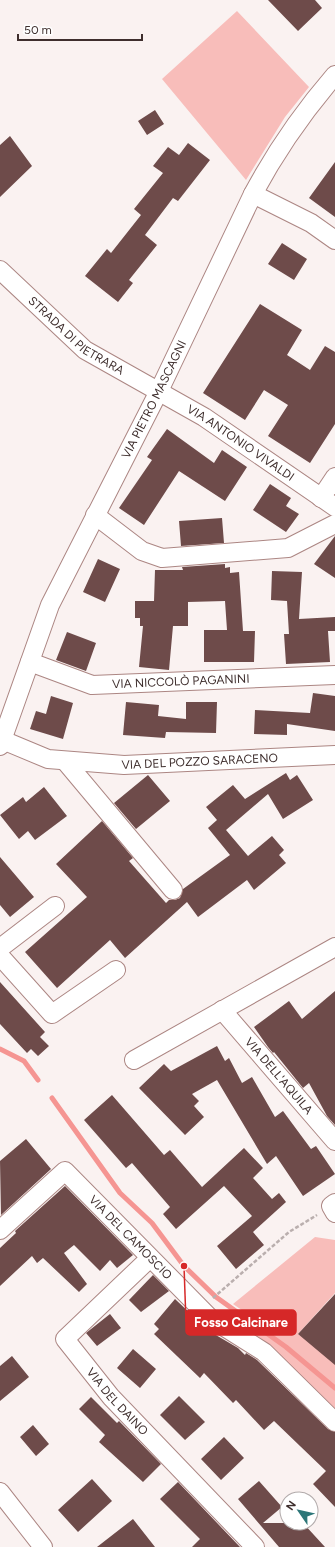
<svg xmlns="http://www.w3.org/2000/svg" width="335" height="1547" font-family="Figtree,sans-serif">
	<style>
		.green { fill: #f8bdba }
		.lines { fill: none; stroke-linecap: round; stroke-linejoin: round }
		.stream { stroke: #f59592; stroke-width: 5 }
		.building { fill: #6e4b4a }
		.street-casing { stroke: #ac8683; stroke-width: 20 }
		.path { stroke: #baafae; stroke-width: 2.5; stroke-dasharray: 4 2; stroke-linecap: butt }
		.street { stroke: #fff; stroke-width: 18 }
		.labels { text-anchor: middle; dominant-baseline: central; stroke-width: 4; stroke-linejoin: round; paint-order: stroke }
		.street-label { font-size: 12px; fill: #3e2e2d; stroke: #fff }
		.leader { fill: none; stroke: #d62828; stroke-width: 1.5 }
		.callout-dot { fill: #d62828; stroke: #fff; stroke-width: 1.5 }
		.callout { fill: #d62828; stroke: #d62828; stroke-width: 1.5 }
		.callout-label { font-size: 13px; text-anchor: middle; font-weight: bold; fill: #fff }
	</style>
	<rect width="100%" height="100%" fill="#faf2f1"/>
	<path class="green" d="M237,11L309,87L285,117L246,180L162,79Z
		M315,1237L335,1240V1293L298,1334L335,1358V1411L242,1323L252,1317L233,1304Z"/>
	<g class="lines">
		<path class="stream" d="M0,1049L24,1061L38,1080
			M52,1098L120,1193L152,1223L184,1266L216,1297L286,1347L335,1388"/>
	</g>
	<path class="building" d="M268,0H315L322,8L298,31Z
		M155,110L164,124L147,135L138,121Z
		M10,136L32,166L0,197V145Z
		M188,143L210,160L178,201L173,198L145,235L157,245L129,280L133,283L118,302L85,276L107,249L111,253L141,215L134,209L163,173L153,166L168,147L179,155Z
		M335,162V217L309,198Z
		M282,243L307,259L294,280L268,264Z
		M260,304L302,330L287,355L310,370L325,346L335,352V424L310,463L268,436L288,405L264,390L245,420L203,393Z
		M167,429L214,463L222,450L247,467L225,501L179,471L144,525L119,508L152,460L147,457Z
		M270,484L291,498L286,506L299,514L286,532L253,510Z
		M222,518L224,543L181,546L179,521Z
		M335,536V578L314,564Z
		M98,559L120,569L105,602L83,592Z
		M225,564V568L230,567V573L239,572L243,631H255L254,662H204V630H227L225,601L188,602V626H173L169,670L139,667L143,626H140V618H135V601H154L155,570H183L182,567Z
		M272,571L302,572L299,619L335,617V631H328L330,662L286,664L284,634H289L287,601L271,600Z
		M67,632L96,643L86,671L56,660Z
		M313,693L335,696V731L287,724V735L254,734L255,710L310,713Z
		M51,696L73,703L63,739L30,729L36,711L46,714Z
		M126,702L159,705L158,716L186,719V702H217L216,733L166,732L165,738L123,735Z
		M286,773L290,780L297,775L313,800L283,819L268,794L226,830L248,856L272,836L284,850L279,855L286,863L254,890L247,880L198,917L187,902L125,958L110,940L57,988L25,952L87,897L56,864L102,821L133,858L129,861L166,903L169,900H175L180,898L183,889L230,855L208,828L217,820L206,807L233,785L245,799Z
		M148,775L170,801L136,829L114,803Z
		M44,787L67,816L35,840L28,831L19,839L0,815L23,797L26,802Z
		M0,857L34,897L10,917L0,905Z
		M0,982L45,1032L40,1037L49,1046L38,1056L31,1049L27,1053L0,1024Z
		M335,991V1125L327,1116L309,1083L303,1088L274,1052L273,1053L268,1047L254,1027L289,1001L302,1019Z
		M217,1046L225,1061L229,1058L242,1083L252,1077L275,1117L283,1111L311,1149L316,1146L335,1174L303,1196L276,1156L267,1164L217,1080L192,1094L199,1101L194,1106L204,1117L185,1135L139,1088L164,1064L171,1071Z
		M112,1095L164,1155L170,1150L202,1187L244,1148L263,1168L253,1178L272,1199L279,1193L286,1202L253,1232L264,1245L236,1269L217,1246L252,1216L224,1186L176,1229L163,1214L170,1207L132,1163L126,1168L84,1120Z
		M26,1139L51,1169L1,1215L0,1161Z
		M65,1186L133,1255L117,1268L110,1260L100,1271L74,1245L64,1253L87,1284L79,1292L43,1258L37,1263L32,1256L0,1286V1248L16,1233L15,1231Z
		M153,1275L169,1291L141,1312L129,1300Z
		M335,1294V1365L298,1334Z
		M175,1299L209,1331L238,1348L245,1355L246,1353L257,1360L328,1429L335,1432V1507L313,1484L326,1471L274,1421L264,1430L236,1400L233,1403L204,1373L200,1378L154,1334L159,1329L154,1324Z
		M110,1314L121,1328L97,1346L86,1333Z
		M133,1349L156,1369L140,1388L117,1368Z
		M12,1356L29,1377L0,1401V1366Z
		M179,1396L205,1422L185,1440L160,1415Z
		M91,1397L117,1423L119,1421L161,1464L143,1482L99,1442L105,1435L79,1409Z
		M33,1425L49,1444L36,1456L20,1437Z
		M224,1437L244,1458L221,1480L201,1459Z
		M92,1479L112,1501L78,1532L58,1510Z
		M259,1481L282,1507L263,1523H303L325,1547H279L238,1499Z
		M178,1482L240,1547H192L200,1539L160,1499Z
		M133,1519L155,1547H97Z"/>
	<g class="lines">
		<g class="street-casing">
			<g id="street">
				<path d="M253,194L311,223L335,240"/>
				<path id="s1" d="M0,270L85,350L204,417L335,507"/>
				<path d="M321,498L335,477"/>
				<path d="M95,515L142,551L162,558L288,548L335,524"/>
				<path id="s2" d="M30,662L92,685L335,675"/>
				<path id="s3" d="M0,739L48,759L124,765L335,755"/>
				<path id="s4" d="M0,746L50,605L158,393L253,194C276,151 303,112 335,75"/>
				<path d="M65,761L173,890"/>
				<path d="M0,948L55,906"/>
				<path d="M0,956L52,1014L116,970"/>
				<path id="s5" d="M222,1010L335,1141"/>
				<path d="M134,1060L335,947"/>
				<path d="M335,1203L331,1206L335,1213"/>
				<path id="s6" d="M0,1230L65,1171L210,1318L264,1352L335,1422"/>
				<path id="s7" d="M150,1258L65,1339L111,1397L255,1547"/>
				<path d="M0,1492L43,1547"/>
			</g>
		</g>
		<path class="path" d="M213,1298L289,1232L317,1215"/>
		<use href="#street" class="street"/>
	</g>
	<g class="labels">
		<g class="street-label">
			<text stroke="none"><textPath href="#s1" startOffset="101">STRADA DI PIETRARA</textPath></text>
			<text stroke="none"><textPath href="#s4" startOffset="380">VIA PIETRO MASCAGNI</textPath></text>
			<text stroke="none"><textPath href="#s1" startOffset="298">VIA ANTONIO VIVALDI</textPath></text>
			<text stroke="none"><textPath href="#s2" startOffset="155">VIA NICCOLÒ PAGANINI</textPath></text>
			<text stroke="none"><textPath href="#s3" startOffset="204">VIA DEL POZZO SARACENO</textPath></text>
			<text stroke="none"><textPath href="#s5" startOffset="87">VIA DELL'AQUILA</textPath></text>
			<text stroke="none"><textPath href="#s6" startOffset="181">VIA DEL CAMOSCIO</textPath></text>
			<text stroke="none"><textPath href="#s7" startOffset="199">VIA DEL DAINO</textPath></text>
		</g>
	</g>
	<path class="leader" d="M184 1266L186 1322"/>
	<circle class="callout-dot" cx="184" cy="1266" r="4"/>
	<rect class="callout" x="186" y="1310" width="110" height="25" rx="4"/>
	<g class="callout-label">
		<text x="241" y="1327">Fosso Calcinare</text>
	</g>
	<g transform="translate(299 1511) rotate(304)"><circle r="19" fill="#ffffff" stroke="#b2abab"/>
	<path d="M0-3L7 15L0 10L-7 15Z" fill="#2c7678"/>
	<text y="-6" font-size="11" font-weight="bold" text-anchor="middle" fill="#3e2e2d">N</text>
	</g>
	<path d="M18 34v6h124v-6" fill="none" stroke="#3e2e2d" stroke-width="2"/>
	<text x="24" y="34" font-size="12" fill="#3e2e2d" stroke="#ffffff" stroke-width="3" paint-order="stroke">50 m</text>
</svg>
